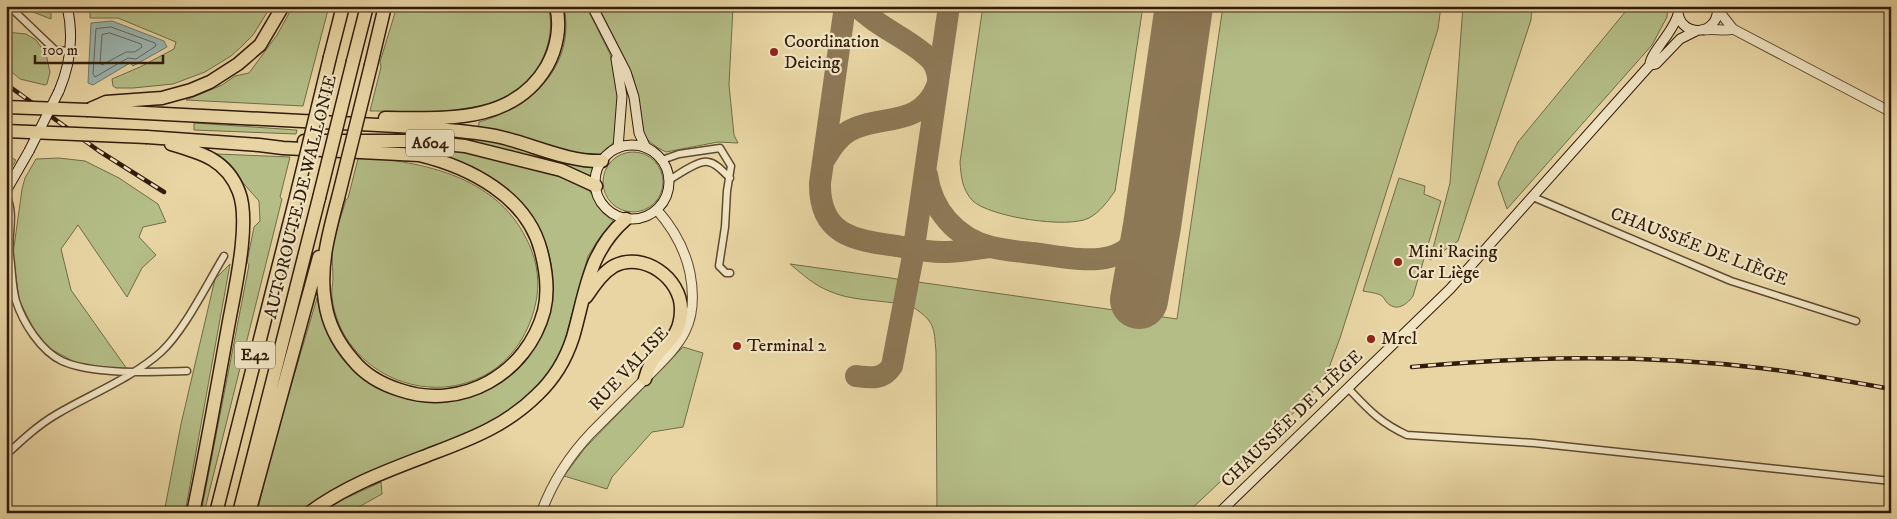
<svg xmlns="http://www.w3.org/2000/svg" width="1897" height="519" font-family="'IM FELL DW Pica',serif">
	<style>
		.green { fill: #b4bd86; stroke: #736c48 }
		.water { fill: #9bb6b1; stroke: #71786e }
		.lines { fill: none; stroke-linecap: round; stroke-linejoin: round }
		.shore { stroke: #66685e; stroke-width: 1 }
		.taxiway { stroke: #8d7856; stroke-width: 22 }
		.runway { stroke: #8d7856; stroke-width: 58 }
		.minor-casing { stroke: #604a30; stroke-width: 9 }
		.tertiary-casing { stroke: #604a30; stroke-width: 11 }
		.secondary-casing { stroke: #321b0a; stroke-width: 11 }
		.motorway-casing { stroke: #321b0a; stroke-width: 15 }
		.minor { stroke: #f0e4c3; stroke-width: 6 }
		.tertiary { stroke: #f0e4c3; stroke-width: 9 }
		.secondary { stroke: #f0e4c3; stroke-width: 9 }
		.motorway { stroke: #e8d5a3; stroke-width: 12 }
		.rail-casing { stroke: #321b0a; stroke-width: 4.5 }
		.rail { stroke: #f0e4c3; stroke-width: 2.5; stroke-dasharray: 8; stroke-linecap: butt }
		.secondary-bridge-casing { stroke: #321b0a; stroke-width: 11; stroke-linecap: butt }
		.motorway-bridge-casing { stroke: #321b0a; stroke-width: 15; stroke-linecap: butt }
		.secondary-bridge { stroke: #f0e4c3; stroke-width: 9 }
		.motorway-bridge { stroke: #e8d5a3; stroke-width: 12 }
		.poi-dot { fill: #8f2418; stroke: #f0e4c3; stroke-width: 2 }
		.labels { text-anchor: middle; dominant-baseline: central; stroke-width: 4.5; stroke-linejoin: round; paint-order: stroke }
		.shield { fill: #f0e4c3; stroke: #6b5742; stroke-width: 1 }
		.shield-label { font-size: 16px; font-weight: bold; fill: #321b0a }
		.poi-label { font-size: 18px; fill: #321b0a; stroke: #f0e4c3; text-anchor: start }
		.street-label { font-size: 18px; fill: #321b0a; stroke: #f0e4c3 }
	</style>
	<rect width="100%" height="100%" fill="#e8d5a3"/>
	<filter id="stains"><feTurbulence type="fractalNoise" baseFrequency=".004" numOctaves="4"/><feColorMatrix values="0 0 0 0 .2 0 0 0 0 .09 0 0 0 0 .02 0 0 0 .5 -.17"/></filter>
	<radialGradient id="worn" r=".72"><stop offset=".6" stop-color="#630" stop-opacity="0"/><stop offset="1" stop-color="#630" stop-opacity=".3"/></radialGradient>
	<path class="green" d="M24,6H51V19L28,10Z
		M86,6H271L253,35L241,47L231,56L205,72L173,84L133,88H116L113,86L112,79L140,67L174,49L176,42L118,18H90V13Z
		M293,6H329L303,106L186,100L222,85L235,76L249,73L277,35Z
		M397,6H548C553,24 550,42 543,58C513,122 427,111 370,111L381,67L380,62Z
		M564,6H586L610,54L618,89L616,140L599,156L591,159L478,131L479,122C532,107 576,66 564,6Z
		M598,6H733L729,85L734,135L738,143L718,142L666,152L658,148L644,137L633,77L624,57Z
		M983,6H1143L1115,191C1108,201 1100,212 1089,218C1068,229 990,217 973,201C962,190 961,176 960,162Z
		M1223,6H1441L1438,29L1340,338L1330,365L1322,380L1302,405L1187,513H937L936,352C934,327 935,322 913,307L918,282L1177,319Z
		M1463,6H1532L1531,20L1458,241L1430,260L1450,183Z
		M1630,6H1668L1667,17L1652,45L1507,209L1498,183L1518,142Z
		M6,32L26,34L36,40L46,54L50,72L47,84L45,85L20,79L6,67Z
		M194,123L297,130L296,134L194,130Z
		M447,135L503,143L584,167H594L591,180L448,141Z
		M433,148L449,149L498,157L575,180L587,187L603,213L614,222L600,237L588,256L565,340L557,361L544,382L521,408L305,513H257L271,453L317,298C326,342 343,371 385,391C414,404 447,406 477,394C552,364 578,270 524,207C500,178 467,163 431,152Z
		M603 182a30 30 0 1 1 60 0a30 30 0 1 1-60 0Z
		M217,154L290,157L280,197L282,199L204,513H201L249,265L247,262L254,227L260,221L259,201C244,185 232,168 217,154Z
		M6,155L16,160L6,176Z
		M361,157C423,162 495,176 526,238C535,255 540,276 537,296C533,322 521,347 500,365C438,415 341,376 332,297C331,291 333,284 333,278C333,270 332,263 332,255C333,237 341,217 346,200L348,198L358,159Z
		M59,158L85,161L119,178L158,204L166,222L143,227L139,237L156,255L142,268L127,297L78,225L61,249L71,290L127,369L80,365L47,347L35,331L19,300L13,254L22,189L25,178L36,159Z
		M1399,178L1425,186L1424,194L1441,201L1413,296C1408,303 1399,311 1390,305C1386,303 1385,299 1382,296C1378,293 1368,292 1363,291Z
		M230,264L185,513H164L181,424L215,279Z
		M790,264L891,278L902,280L895,303C873,300 849,300 829,291C814,285 802,274 790,264Z
		M683,347L703,353L683,427L652,432L612,477L607,489L564,476L585,448Z
		M381,482L382,494L348,513H321L344,499Z"/>
	<path class="water" d="M112,21L164,41L167,47L133,66L130,63L93,85L88,83L91,23Z"/>
	<g class="lines">
		<path class="shore" d="M111,27L155,43L156,46L136,59L128,58L95,77L93,74L96,29Z
			M110,33L141,44L142,47L135,52H126L102,65L100,63L102,35Z"/>
		<path class="taxiway" d="M845,6L820,183C819,236 855,240 897,246C913,249 930,253 947,252C962,252 977,248 992,247
			M824,160C831,149 837,138 849,131C880,114 921,128 937,86C940,78 936,64 929,58C910,39 877,27 857,6
			M927,175C932,210 956,238 991,247C1007,251 1024,252 1040,254C1088,261 1132,271 1151,212L1166,131
			M856,376C871,378 883,380 892,366L912,261L949,6"/>
		<path class="runway" d="M1139,300L1152,226L1184,6"/>
		<g class="minor-casing">
			<path id="minor" d="M9,6L55,50L70,51
				M662,160L679,154L720,148L731,166L727,191L725,227L719,266L726,273H730
				M669,180C678,175 698,160 708,162C717,163 724,173 730,178
				M6,195C16,215 7,236 10,256C12,270 12,287 16,301C23,323 41,351 62,361C93,375 152,372 187,371
				M1533,197L1731,281L1856,321
				M1348,388C1368,409 1379,422 1407,435L1534,443L1891,481
				M6,455C22,440 38,425 57,414C91,394 132,378 161,352C184,331 207,284 224,256"/>
		</g>
		<g class="tertiary-casing">
			<path id="tertiary" d="M1718,10L1733,29L1891,112
				M1705,30C1714,28 1725,32 1733,29
				M541,513C552,483 569,456 591,433C609,415 627,397 645,379C680,344 700,326 690,273C685,249 673,228 657,210"/>
		</g>
		<g class="secondary-casing">
			<path id="secondary" d="M592,6L626,72L634,97L639,133L646,148
				M1678,6C1675,40 1722,37 1717,6
				M616,59L622,96L618,148
				M1650,65C1649,54 1674,32 1678,14
				M59,91C71,63 74,36 67,6
				M595 182a37 37 0 1 1 74 0a37 37 0 1 1-74 0Z
				M6,191L29,151
				M1219,513L1450,289L1650,65L1656,64L1680,39L1696,31"/>
		</g>
		<g class="motorway-casing">
			<path id="motorway" d="M330,57L343,6
				M353,61L367,6
				M371,65L385,6
				M90,109L106,102L162,98L191,90L210,82L238,64L260,45L283,6
				M88,110L416,127C444,130 473,131 500,137C534,145 567,162 602,161
				M385,118C443,118 513,125 547,66C557,48 561,26 556,6
				M147,137L259,145L283,148L419,155C469,167 527,196 541,251C546,270 549,291 544,311C527,374 462,411 400,390C381,384 365,375 353,360C338,343 328,324 325,302C319,267 329,232 338,198
				M304,141H415L465,146L561,170L596,186
				M171,144C202,153 227,160 239,192C251,223 234,293 228,327C217,389 206,451 193,513
				M586,297C594,286 602,273 614,266C643,251 681,278 681,309C681,341 662,342 650,365C648,369 646,375 645,379
				M216,513L296,197
				M239,513L319,198
				M249,513L319,257
				M309,513C348,484 392,469 436,452C473,438 508,424 537,395C553,380 566,359 573,337C586,292 588,252 626,219"/>
		</g>
		<use href="#minor" class="minor"/>
		<use href="#tertiary" class="tertiary"/>
		<use href="#secondary" class="secondary"/>
		<use href="#motorway" class="motorway"/>
		<g class="rail-casing">
			<path id="rail" d="M6,84L99,151L164,192
				M1412,367C1528,356 1644,354 1760,368C1804,373 1847,381 1891,389"/>
		</g>
		<use href="#rail" class="rail"/>
		<g class="secondary-bridge-casing">
			<path id="secondary-bridge" d="M29,151L59,91"/>
		</g>
		<g class="motorway-bridge-casing">
			<path id="motorway-bridge" d="M6,107L88,110
				M6,131L147,137
				M296,197L330,57
				M319,198L353,61
				M338,198L371,65"/>
		</g>
		<use href="#secondary-bridge" class="secondary-bridge"/>
		<use href="#motorway-bridge" class="motorway-bridge"/>
	</g>
	<g class="poi-dot">
		<circle cx="774" cy="52" r="5"/>
		<circle cx="1398" cy="262" r="5"/>
		<circle cx="1371" cy="339" r="5"/>
		<circle cx="737" cy="346" r="5"/>
	</g>
	<g class="labels">
		<g class="shield">
			<rect x="406" y="129.5" width="48" height="27" rx="4"/>
			<rect x="235" y="341.5" width="40" height="27" rx="4"/>
		</g>
		<g class="shield-label">
			<text x="430" y="143">A604</text>
			<text x="255" y="355">E42</text>
		</g>
		<g class="poi-label">
			<text x="784" y="42">Coordination<tspan x="784" dy="21">Deicing</tspan></text>
			<text x="1408" y="252">Mini Racing<tspan x="1408" dy="21">Car Liège</tspan></text>
			<text x="1381" y="339">Mrcl</text>
			<text x="747" y="346">Terminal 2</text>
		</g>
		<g class="street-label">
			<text transform="translate(301 197) rotate(-76)">AUTOROUTE DE WALLONIE</text>
			<text transform="translate(1699 247) rotate(21)">CHAUSSÉE DE LIÈGE</text>
			<text transform="translate(629 369) rotate(-47)">RUE VALISE</text>
			<text transform="translate(1292 419) rotate(-44)">CHAUSSÉE DE LIÈGE</text>
		</g>
	</g>
	<rect width="1897" height="519" fill="none" stroke="#e8d5a3" stroke-width="25"/>
	<rect x="8" y="8" width="1882" height="504" fill="none" stroke="#321b0a" stroke-width="2.5"/>
	<rect x="12" y="12" width="1872" height="494" fill="none" stroke="#321b0a"/>
	<path d="M35 55v8h128v-8" fill="none" stroke="#321b0a" stroke-width="2.5"/>
	<text x="42" y="55" font-size="15" fill="#321b0a" stroke="#f0e4c3" stroke-width="4" paint-order="stroke">100 m</text>
	<rect width="100%" height="100%" filter="url(#stains)"/>
	<rect width="100%" height="100%" fill="url(#worn)"/>
</svg>
